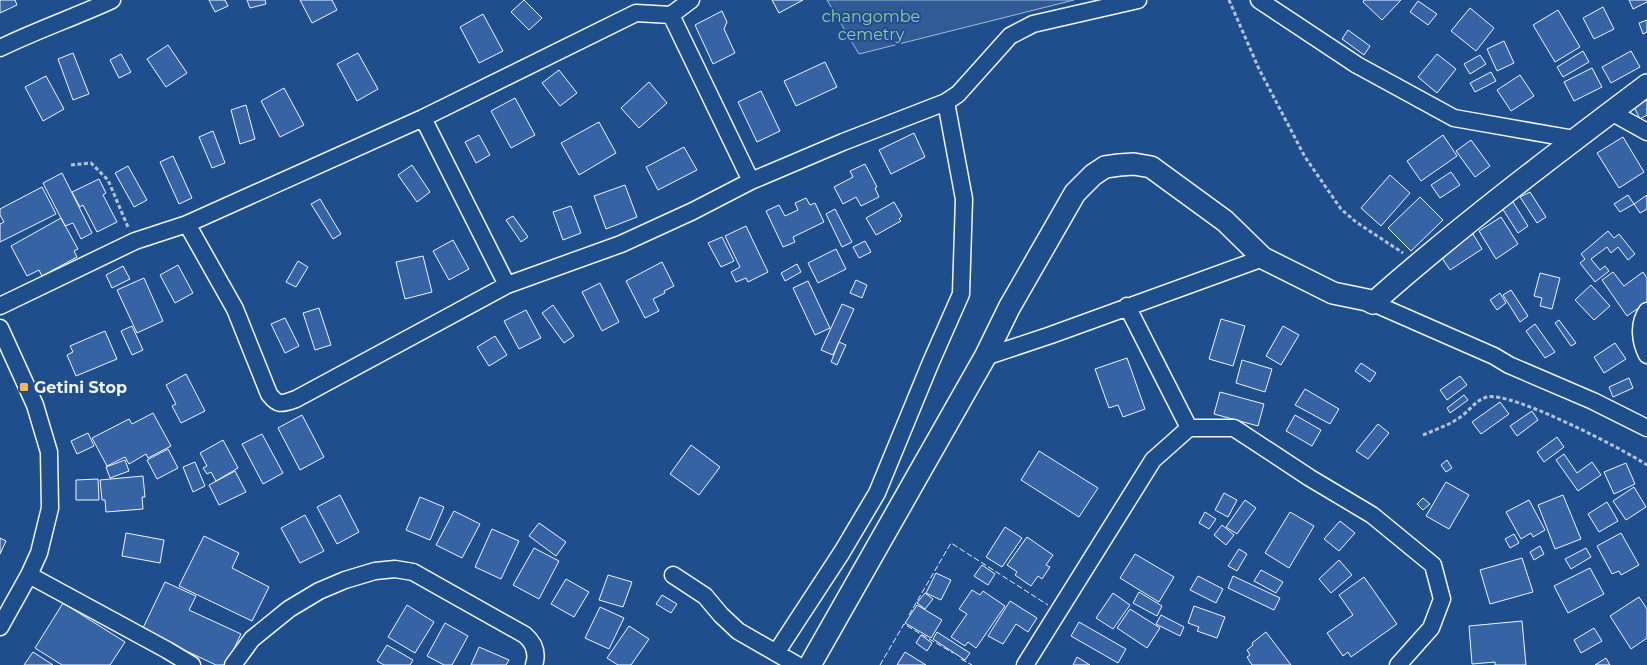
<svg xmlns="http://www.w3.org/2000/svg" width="1647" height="665" font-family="Montserrat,sans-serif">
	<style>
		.green { fill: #305b95; stroke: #a8bbd7 }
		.building { fill: #3563a3; stroke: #f2f6ff }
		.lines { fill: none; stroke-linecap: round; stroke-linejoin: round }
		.minor-casing { stroke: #f2f6ff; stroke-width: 19 }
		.tertiary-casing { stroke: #f2f6ff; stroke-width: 24 }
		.path { stroke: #b3c4dc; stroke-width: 3; stroke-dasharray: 4 2.5; stroke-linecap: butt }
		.minor { stroke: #1f4e8c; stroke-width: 16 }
		.tertiary { stroke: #1f4e8c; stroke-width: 21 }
		.fence { stroke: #f2f6ff; stroke-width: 1; stroke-dasharray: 6 2.5; stroke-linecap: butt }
		.poi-dot { fill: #ffb74d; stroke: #1f4e8c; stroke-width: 2 }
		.labels { text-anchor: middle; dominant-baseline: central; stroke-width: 4; stroke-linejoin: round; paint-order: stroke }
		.park-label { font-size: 16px; fill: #97c8a6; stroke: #1f4e8c }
		.poi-label { font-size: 16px; font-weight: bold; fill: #f2f6ff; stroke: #1f4e8c; text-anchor: start }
	</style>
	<rect width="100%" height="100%" fill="#1f4e8c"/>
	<path class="green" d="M827,0H1074L859,54Z"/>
	<path class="building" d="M0,0H15L17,5L0,13Z
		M209,0H225L228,6L215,12Z
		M247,0H265L266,4L250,8Z
		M300,0H332L337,10L312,23Z
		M524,0L542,18L529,30L511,12Z
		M772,0H803L779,13Z
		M1364,0H1401L1382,20L1363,2Z
		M1629,0H1647V2L1633,9Z
		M1418,1L1437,14L1428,25L1410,12Z
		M1603,7L1614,29L1594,39L1583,18Z
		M1470,8L1494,28L1476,51L1451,31Z
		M1558,10L1580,47L1555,62L1533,25Z
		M722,11L727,22L724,29L735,53L713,64L695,25Z
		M483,14L503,51L479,63L460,27Z
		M1647,20V32L1643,34L1639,23Z
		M1348,30L1370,46L1364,55L1342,39Z
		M1504,41L1514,63L1497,71L1487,49Z
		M168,45L187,73L166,87L147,59Z
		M1583,51L1589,62L1563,77L1557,67Z
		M1631,51L1640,67L1611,83L1602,67Z
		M73,53L89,94L73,100L58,59Z
		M358,53L378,89L357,101L337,64Z
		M121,54L131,72L119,78L110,60Z
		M1437,54L1456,69L1437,93L1418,77Z
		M1480,55L1486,64L1470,74L1464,64Z
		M825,62L837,87L796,106L784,81Z
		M1592,68L1602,87L1574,101L1564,82Z
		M559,70L577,93L560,106L542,83Z
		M1491,72L1496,81L1475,92L1470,83Z
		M1520,75L1534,96L1511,111L1497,90Z
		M46,76L64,109L43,121L25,87Z
		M649,82L667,103L639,128L621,108Z
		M284,88L304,125L280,137L261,101Z
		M761,91L780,131L757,142L738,102Z
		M515,98L535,135L511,148L491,111Z
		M1647,100V115L1640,119L1634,107Z
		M246,105L255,139L240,144L231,110Z
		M599,122L616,153L579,175L561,143Z
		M213,131L225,163L212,168L199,137Z
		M914,133L925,157L891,174L879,150Z
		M479,135L490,155L476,163L465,142Z
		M1443,135L1457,156L1421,181L1407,161Z
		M1623,137L1644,172L1619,188L1597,153Z
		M1471,140L1490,166L1475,177L1456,151Z
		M684,147L697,170L658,190L646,167Z
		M173,156L192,198L179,204L160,162Z
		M865,164L877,187L875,188L879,197L861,206L856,197L843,204L834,187L853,177L850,171Z
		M412,165L430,192L417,202L398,175Z
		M128,166L147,200L134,207L115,173Z
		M1451,172L1460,185L1440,198L1431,185Z
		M62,173L92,233L81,239L73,223L65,226L43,183Z
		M1390,175L1410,193L1381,226L1361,208Z
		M99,179L106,193L103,195L117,222L97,232L83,205L80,207L72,192Z
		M625,185L637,217L606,229L594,196Z
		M42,187L56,214L0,242V224L4,222L0,215V209Z
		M1530,192L1546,217L1537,223L1520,197Z
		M1628,195L1634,204L1620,212L1614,204Z
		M1647,195V209L1640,213L1634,204Z
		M1420,197L1443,220L1411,251L1388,228Z
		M806,198L810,205L815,203L824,222L793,237L795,242L783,247L766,211L779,205L785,216L798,210L795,203Z
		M320,199L341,234L333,239L311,204Z
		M894,202L902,216L899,219L901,221L876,235L866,218Z
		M1513,202L1528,226L1518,233L1502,208Z
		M571,206L581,233L563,240L553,212Z
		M835,209L852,242L842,247L826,214Z
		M513,216L528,237L521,242L506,220Z
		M1501,217L1518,244L1496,259L1479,231Z
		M61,218L78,249L74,251L77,257L42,276L39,270L27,276L11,246Z
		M746,226L768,272L748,282L746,278L736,282L731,272L740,267L725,236Z
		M1608,231L1614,238L1619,234L1635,254L1628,260L1618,247L1611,253L1607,247L1591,259L1600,270L1605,266L1609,271L1595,282L1580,263L1585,259L1581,254Z
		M1473,234L1482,249L1450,270L1440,255Z
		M722,237L734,261L721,267L708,243Z
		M453,240L469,269L449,280L433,251Z
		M865,241L871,252L859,258L853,247Z
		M836,249L846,269L818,283L808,263Z
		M423,256L432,292L405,299L396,262Z
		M298,261L308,267L296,287L286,282Z
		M662,262L674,286L664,291L665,293L653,299L659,311L645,318L626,281Z
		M797,264L801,272L785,281L781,273Z
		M178,265L193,293L175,303L160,275Z
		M123,266L130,279L112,288L106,275Z
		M1613,272L1624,286L1643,272L1647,278V302L1627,316L1602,280Z
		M1540,273L1560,278L1552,309L1540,306L1542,298L1534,296Z
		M144,278L163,321L137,333L117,290Z
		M856,280L867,285L862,298L850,293Z
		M808,281L830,328L815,335L793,288Z
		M600,283L619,322L602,331L582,292Z
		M1591,285L1610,306L1594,320L1575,300Z
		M1511,290L1528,316L1520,322L1503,295Z
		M1500,293L1506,303L1497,310L1490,300Z
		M842,304L854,309L833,355L821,350Z
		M553,305L574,336L564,343L542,313Z
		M319,308L331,345L315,350L303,313Z
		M526,310L541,338L519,349L504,321Z
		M285,318L299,346L285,353L271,324Z
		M1221,319L1245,326L1233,366L1209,359Z
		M1559,320L1576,343L1571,346L1555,323Z
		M1535,324L1555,352L1545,358L1526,331Z
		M132,326L143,350L132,355L121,331Z
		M1283,326L1299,335L1281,365L1266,356Z
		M105,331L117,359L76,376L67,355L73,352L70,346Z
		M495,336L507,355L489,366L477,347Z
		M839,342L846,345L837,365L831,362Z
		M1615,343L1626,359L1604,373L1594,357Z
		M1127,358L1145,409L1123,417L1118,405L1109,408L1095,369Z
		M1242,360L1272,369L1265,392L1236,383Z
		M1361,363L1376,373L1370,382L1355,371Z
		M186,374L205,411L181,423L172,406L176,404L166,385Z
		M1460,376L1467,385L1447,400L1440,390Z
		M1629,378L1633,388L1613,397L1609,387Z
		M1305,389L1339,409L1330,424L1295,405Z
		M1220,392L1264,404L1258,426L1214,414Z
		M1464,395L1468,400L1450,413L1447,408Z
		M1500,402L1509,414L1481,434L1472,422Z
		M1532,411L1538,420L1517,436L1510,426Z
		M153,413L171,446L148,458L146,454L129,464L125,457L107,466L92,438L129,419L132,424Z
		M302,415L324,457L300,470L278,428Z
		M1295,415L1321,430L1312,446L1286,431Z
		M1378,424L1389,433L1368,459L1356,451Z
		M88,433L94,446L77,454L71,441Z
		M262,434L283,473L263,484L242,444Z
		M1557,437L1564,447L1544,462L1537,452Z
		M223,440L238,468L216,481L211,472L207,474L203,468L207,466L200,453Z
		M691,445L720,467L699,495L670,474Z
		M168,449L178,468L157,479L147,460Z
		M1039,451L1098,488L1079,517L1021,480Z
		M1564,454L1577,473L1592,462L1601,475L1578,491L1556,460Z
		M125,460L129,471L110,478L106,467Z
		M1447,460L1452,468L1446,472L1441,465Z
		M195,462L205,486L193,492L183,467Z
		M1626,463L1635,484L1614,494L1604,472Z
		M235,471L246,492L219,505L209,485Z
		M143,476L145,497H142L143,509L106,512L105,500H102L100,480Z
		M98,479L99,500H76V480Z
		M1446,482L1469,495L1449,529L1426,516Z
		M1634,487L1646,507L1626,520L1613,501Z
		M1224,493L1237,500L1228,517L1215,510Z
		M340,495L359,532L337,544L317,507Z
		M1563,495L1581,539L1555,549L1538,505Z
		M420,497L444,507L430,540L406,530Z
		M1423,498L1430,504L1423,510L1417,504Z
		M1245,500L1256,508L1237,534L1226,527Z
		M1529,500L1545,530L1533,537L1531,533L1521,539L1506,512Z
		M1607,502L1618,521L1599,532L1588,514Z
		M454,511L480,524L462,558L436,545Z
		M1205,512L1216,519L1209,529L1199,523Z
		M1290,512L1314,526L1289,568L1265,553Z
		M305,515L324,551L300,563L281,528Z
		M1340,521L1355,533L1339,551L1324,539Z
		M539,523L566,542L556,556L529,536Z
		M1222,525L1234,535L1226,545L1214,535Z
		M1005,527L1022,538L1002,567L986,557Z
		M492,529L519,541L501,579L475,567Z
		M126,533L164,540L160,563L122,556Z
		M1621,533L1639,565L1621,575L1619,571L1612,574L1597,546Z
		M1514,534L1519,543L1510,548L1505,539Z
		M204,536L239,553L232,568L269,587L252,621L179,586Z
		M1027,537L1053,555L1046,565L1050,567L1042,579L1038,576L1031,586L1015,575L1017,572L1007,565Z
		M0,538L6,541L0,554Z
		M1540,546L1544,554L1534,560L1530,552Z
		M534,548L559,561L539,599L513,585Z
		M1586,548L1591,557L1571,569L1565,559Z
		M1239,549L1247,554L1237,571L1228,566Z
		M1135,554L1174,577L1159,602L1120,578Z
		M1522,558L1533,592L1490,604L1480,570Z
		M1339,560L1352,575L1331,593L1319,579Z
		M982,565L995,574L988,585L974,576Z
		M1590,568L1604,594L1568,613L1554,586Z
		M1261,570L1283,582L1276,593L1254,581Z
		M936,573L951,580L941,600L926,593Z
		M608,575L632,582L623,607L599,600Z
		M1198,576L1223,589L1216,603L1190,590Z
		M1233,576L1280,598L1274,610L1228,588Z
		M1364,577L1397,624L1351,657L1348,652L1343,656L1327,633L1353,615L1339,595Z
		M566,579L589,592L574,617L551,604Z
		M165,582L196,596L189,610L241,634L226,665H216L142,630Z
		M972,590L980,595L983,591L1005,606L976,648L968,642L965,646L951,637L967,614L959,609Z
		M1139,592L1162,606L1157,616L1133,603Z
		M925,593L933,599L925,609L917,603Z
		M1113,593L1130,605L1113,629L1096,618Z
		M662,595L677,604L671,613L656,604Z
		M1639,597L1647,609V638L1631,649L1610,616Z
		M1010,601L1037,618L1028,632L1016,624L1003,644L988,636Z
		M63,603L125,642L110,665H62L35,648Z
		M407,605L434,622L415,653L388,637Z
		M917,605L942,620L931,638L905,623Z
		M1194,606L1225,617L1217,638L1197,631L1199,627L1188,623Z
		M600,607L624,618L609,649L585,638Z
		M1130,609L1160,628L1147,648L1117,628Z
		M1161,615L1184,627L1180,636L1156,624Z
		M1522,621L1526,665H1495V662L1472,664L1469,626Z
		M1079,622L1126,649L1118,663L1071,636Z
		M445,623L468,636L452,665H444L427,656Z
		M629,626L649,639L631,665H618L607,658Z
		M1594,628L1602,641L1581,653L1574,640Z
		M937,632L970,653L965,660L933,639Z
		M1266,632L1291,665H1252L1247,657L1250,655L1247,650L1253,645L1252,643Z
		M921,635L932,643L927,651L916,643Z
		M387,645L413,660L410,665H384L377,661Z
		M479,647L509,660L506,665H471Z
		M33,652L53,665H24Z
		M905,652L926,665H897Z
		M1077,657L1090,665H1073Z
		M1606,658L1610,665H1595Z"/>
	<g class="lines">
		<g class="minor-casing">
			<path id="minor" d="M1259,0L1357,65L1454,118L1574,139
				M671,15L751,181
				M0,48C37,30 75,17 112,0
				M1611,112L1647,132
				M423,118L507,285
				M187,224L235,309L269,394C278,406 282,404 296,399L507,285L621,244L693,211L751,181L843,142L946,102L958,94L1010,36L1033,24L1138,0
				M1373,303L1494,356L1509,365L1593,401L1647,428
				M0,306L135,241L187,224L423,118L636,13L671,15L691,0
				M1127,306L1189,428
				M1647,311C1638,324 1640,341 1647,355
				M0,328L35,405L49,452L50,508L39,553L29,575L0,627
				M985,357L1051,335L1263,258
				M29,575L167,650L192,665
				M673,575L705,596L721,615L738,631L797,665
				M776,653L842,552L877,493L931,362L961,294L964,199L946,102
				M233,665L252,639L289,609L319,591L345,580L375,571L395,569L413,572L525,635C534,643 538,653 534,665
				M1025,665L1153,460L1189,428H1234L1310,478L1372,515L1433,565L1442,599L1431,628L1398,665"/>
		</g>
		<g class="tertiary-casing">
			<path id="tertiary" d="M810,665L985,357L1009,308L1075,193L1093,175L1105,167L1119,165L1134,164L1151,167L1225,221L1263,258L1333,293L1367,300L1373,303C1460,226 1554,155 1647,85"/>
		</g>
		<path class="path" d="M1229,0L1259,69L1305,157L1341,209L1356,222L1403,253
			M71,165L91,163L108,180L128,227
			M1423,435C1437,429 1452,424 1463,415C1472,408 1476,400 1487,397C1511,391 1623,449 1647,465"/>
		<use href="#minor" class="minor"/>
		<use href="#tertiary" class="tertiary"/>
		<path class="fence" d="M909,615L951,543L1048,605
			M961,659L972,665
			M880,665L904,624L953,653"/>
	</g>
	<rect class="poi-dot" x="19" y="382" width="10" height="10" rx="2.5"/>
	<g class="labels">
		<g class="park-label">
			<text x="871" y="16">changombe<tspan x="871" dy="18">cemetry</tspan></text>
		</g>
		<g class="poi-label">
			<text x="34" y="387">Getini Stop</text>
		</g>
	</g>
</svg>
